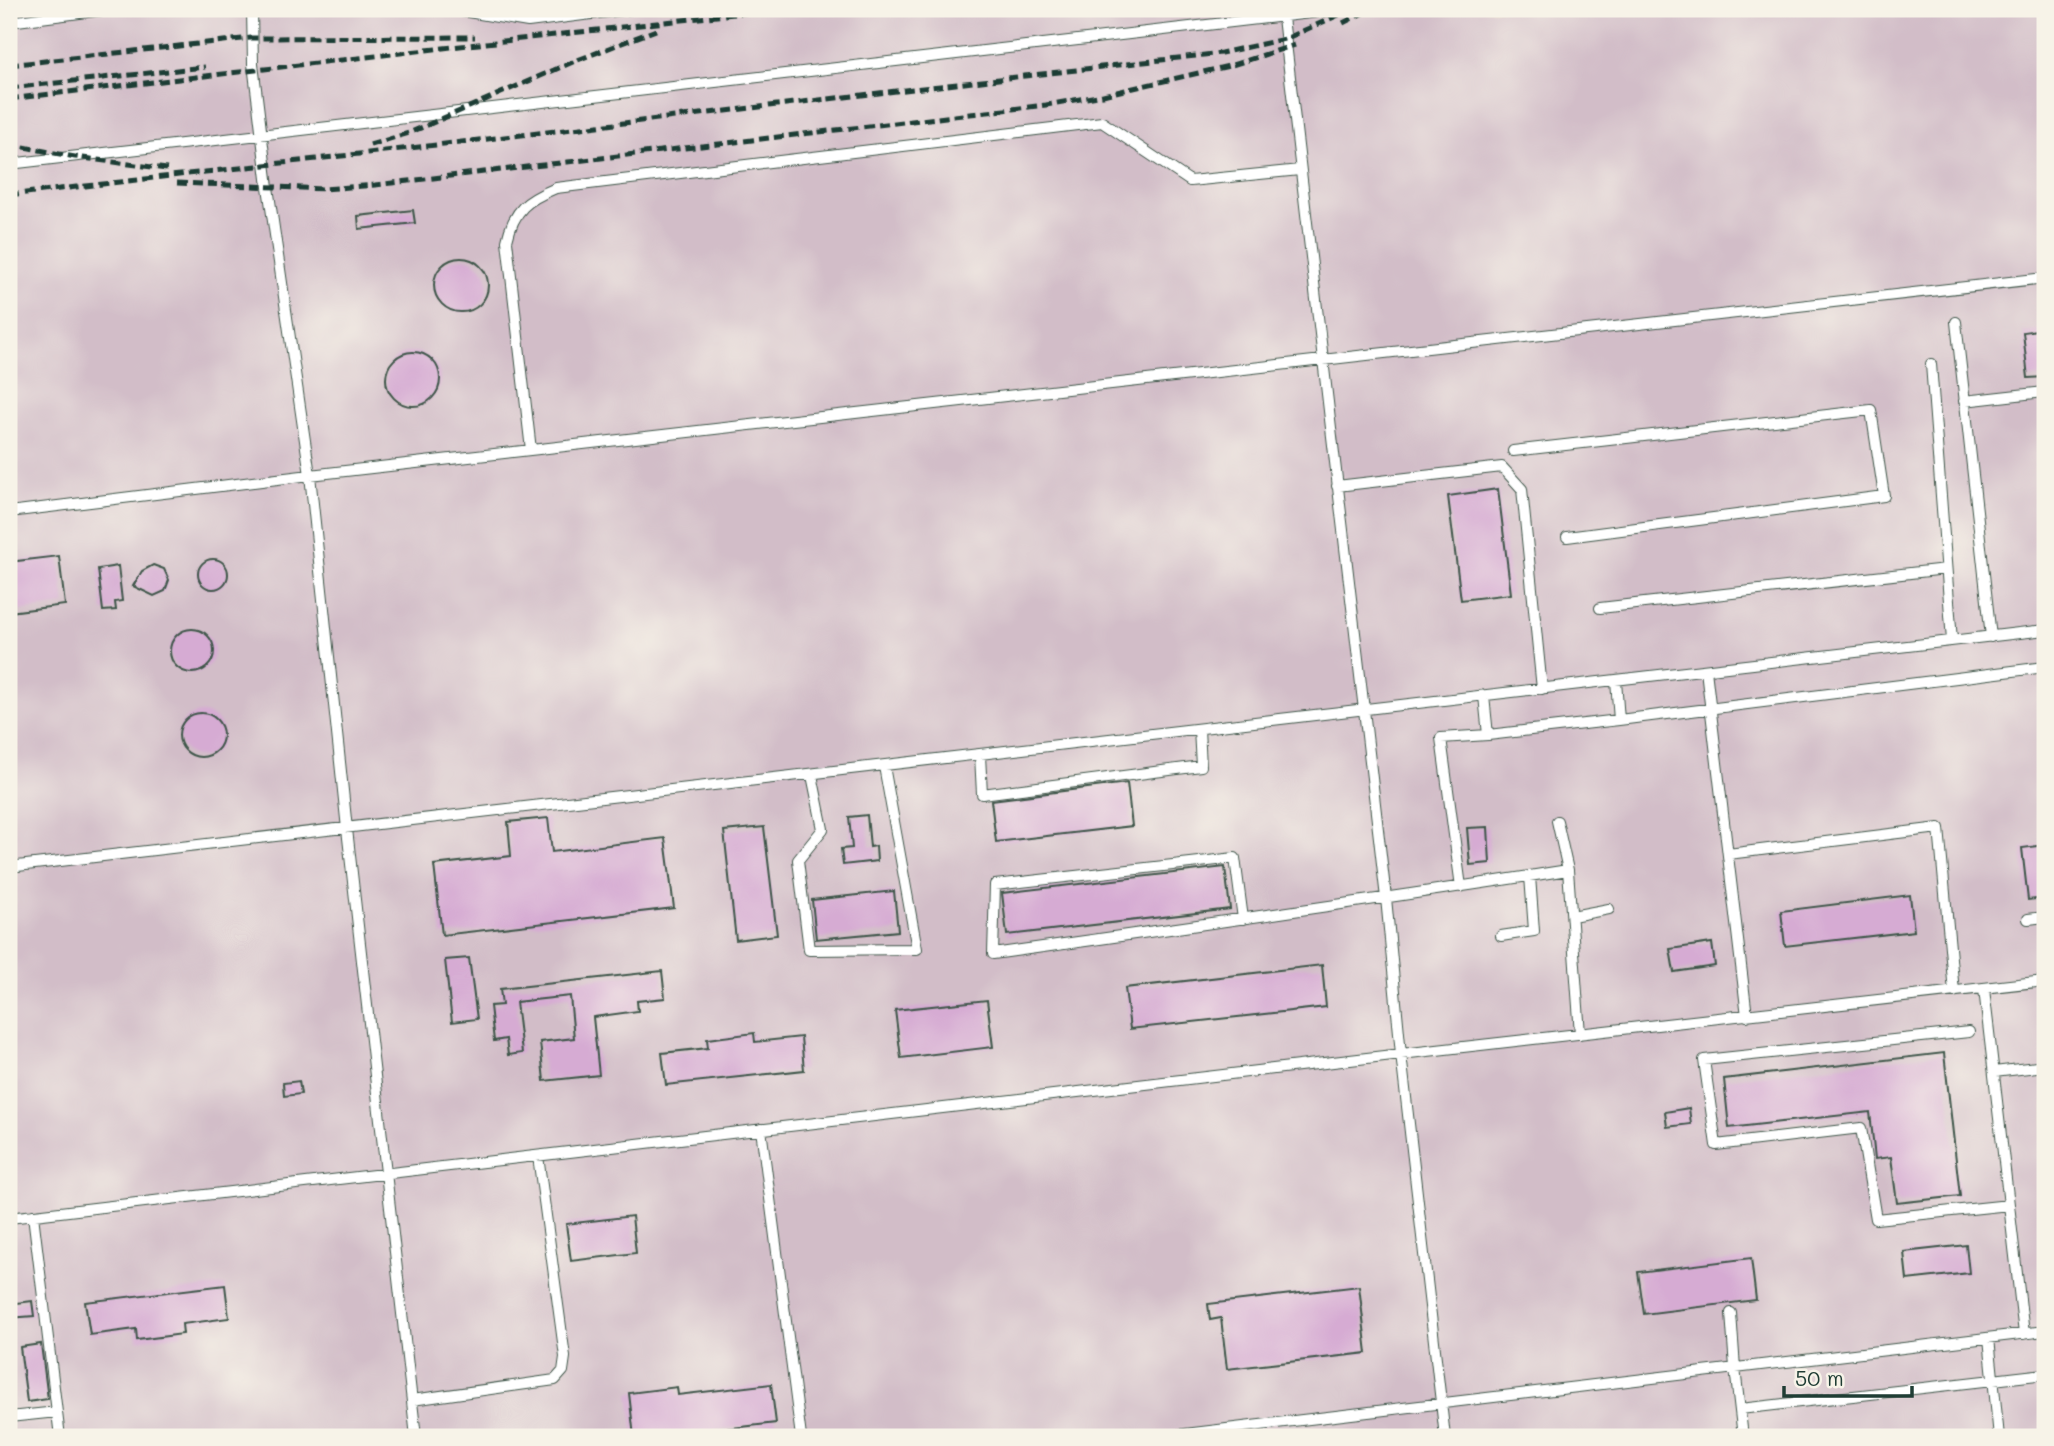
<svg xmlns="http://www.w3.org/2000/svg" width="2054" height="1446" font-family="Mali,sans-serif">
	<style>
		.industrial { fill: #d2bdc8 }
		.building { fill: #d6abd3 }
		.lines { fill: none; stroke-linecap: round; stroke-linejoin: round }
		.lane-casing { stroke: #3e5548; stroke-width: 12 }
		.lane { stroke: #fff; stroke-width: 10 }
		.rail { stroke: #1f3d34; stroke-width: 5; stroke-dasharray: 10 5; stroke-linecap: butt }
	</style>
	<rect width="100%" height="100%" fill="#f7f3e8"/>
	<filter id="ink" filterUnits="userSpaceOnUse"><feTurbulence type="fractalNoise" baseFrequency=".0143" numOctaves="2"/><feDisplacementMap in="SourceGraphic" scale="14" xChannelSelector="R" yChannelSelector="G"/><feConvolveMatrix kernelMatrix="1 2 1 2 8 2 1 2 1" color-interpolation-filters="sRGB"/></filter>
	<filter id="wash" filterUnits="userSpaceOnUse"><feTurbulence type="fractalNoise" baseFrequency=".00686" numOctaves="4" result="noise"/><feDisplacementMap in="SourceGraphic" scale="28" xChannelSelector="R" yChannelSelector="G"/><feGaussianBlur stdDeviation="1.57" result="paint"/><feColorMatrix in="noise" values="0 0 0 0 0 0 0 0 0 0 0 0 0 0 0 0 0 1.4 0 .05"/><feComposite in="paint" operator="in"/></filter>
	<g filter="url(#wash)">
		<rect width="100%" height="100%" fill="#ecdebc"/>
		<path class="industrial" d="M9,9H2045V1437H9Z"/>
		<g id="blocks">
			<path class="building" d="M413,210L415,223L359,229L358,216Z
				M434 285a27 27 0 1 1 54 0a27 27 0 1 1-54 0Z
				M2045,329V377L2028,378L2023,332Z
				M386 379a27 27 0 1 1 54 0a27 27 0 1 1-54 0Z
				M1498,489L1511,594L1461,600L1448,496Z
				M59,556L65,605L9,612V562Z
				M198 574a15 15 0 1 1 30 0a15 15 0 1 1-30 0Z
				M153,565L164,569L169,580L165,591L154,596L133,586L142,571Z
				M118,566L122,601L115,602L116,610L103,611L98,569Z
				M170 651a22 22 0 1 1 44 0a22 22 0 1 1-44 0Z
				M179 735a22 22 0 1 1 44 0a22 22 0 1 1-44 0Z
				M1127,783L1132,826L996,842L991,800Z
				M867,815L870,847L876,846L877,861L843,865L841,849L852,848L849,817Z
				M548,818L552,852L665,838L674,908L442,935L434,865L511,856L508,822Z
				M764,827L777,935L736,940L724,831Z
				M1488,827L1490,863L1470,865L1467,828Z
				M2045,845V898L2028,900L2022,848Z
				M1225,867L1230,909L1007,935L1002,893Z
				M894,891L898,931L816,939L812,900Z
				M1910,895L1914,931L1785,946L1781,911Z
				M1712,943L1715,966L1674,972L1670,949Z
				M469,958L477,1019L452,1022L445,960Z
				M1322,965L1326,1007L1130,1029L1125,988Z
				M662,971L665,998L637,1001L638,1011L593,1017L599,1075L544,1081L540,1042L574,1038L570,996L516,1002L522,1053L508,1055L506,1039L494,1041L490,1006L502,1005L500,989Z
				M987,1000L993,1047L901,1058L895,1010Z
				M754,1033L755,1042L801,1037L804,1070L666,1085L662,1053L708,1048L707,1039Z
				M1944,1053L1960,1196L1897,1203L1891,1157L1875,1159L1870,1112L1729,1128L1724,1079Z
				M299,1081L301,1094L284,1096L283,1083Z
				M1689,1108L1691,1124L1667,1127L1665,1112Z
				M632,1216L636,1253L571,1261L566,1224Z
				M1966,1245L1969,1273L1907,1280L1904,1252Z
				M1751,1258L1756,1300L1644,1314L1638,1272Z
				M225,1285L229,1318L182,1324L183,1334L137,1340L136,1329L90,1335L85,1302Z
				M1359,1286L1367,1353L1227,1369L1221,1318L1210,1320L1208,1304Z
				M32,1301L34,1316L9,1318V1304Z
				M41,1344L48,1399L27,1402L20,1347Z
				M771,1384L776,1423L652,1437H634L629,1393L677,1387L678,1395Z"/>
		</g>
	</g>
	<g filter="url(#ink)">
		<use href="#blocks" fill-opacity="0" stroke="#3e5548" stroke-width="2"/>
		<g class="lines">
			<g class="lane-casing">
				<path id="lane" d="M252,9L253,64L268,187L310,475L347,829L416,1437
					M450,9L528,22L631,9
					M1282,9L1386,898L1401,1054L1445,1437
					M9,22L111,9
					M9,164L1345,9
					M1956,322L1991,637
					M1931,364L1952,641
					M1964,401L2045,392
					M531,450L507,241C514,209 527,200 556,188L1102,122L1190,181L1300,170
					M1513,451L1871,410L1884,496L1567,537
					M1337,486L1502,467L1522,489L1542,689
					M9,512L310,475L2045,278
					M1600,608L1946,569
					M1706,670L1747,1016
					M1484,696L1488,735L1619,720L1616,681
					M1619,720L2045,667
					M980,755L982,794L1201,766L1199,729
					M812,775L823,829L798,860L809,950L917,949L884,766
					M1557,821L1568,870
					M1728,854L1939,828L1954,992
					M9,867L2045,630
					M1461,887L1441,738L1488,735
					M1572,916L1609,909
					M1243,919L1235,858L995,885L993,954C1185,927 1377,900 1568,870L1580,1034
					M2028,919L2045,917
					M1501,936L1534,931L1530,876
					M1984,989L2024,1334
					M1969,1032L1704,1060L1716,1145L1861,1128L1876,1219L2009,1205
					M1994,1072L2045,1066
					M761,1129L801,1437
					M33,1215L60,1437
					M9,1218L1401,1054L2045,981
					M1731,1313L1735,1368L1743,1437
					M1989,1338L1999,1437
					M412,1400L555,1380L563,1371L565,1357L538,1156
					M1740,1409L2045,1374
					M9,1417L57,1412
					M1160,1437L2045,1331"/>
			</g>
			<use href="#lane" class="lane"/>
			<path class="rail" d="M1343,23L1371,9
				M9,65L251,38L475,37
				M9,88L205,67
				M9,99L776,9
				M9,144L75,157L167,169
				M370,145L409,133L575,61L656,30
				M177,183L325,189L375,185L1046,105L1103,95L1229,66L1295,45
				M9,195L1221,53L1285,39L1352,9"/>
		</g>
	</g>
	<rect width="2054" height="1446" fill="none" stroke="#f7f3e8" stroke-width="35"/>
	<path d="M1784 1386v10h128v-10" fill="none" stroke="#1f3d34" stroke-width="3.5"/>
	<text x="1795" y="1386" font-size="21" fill="#1f3d34" stroke="#f7f3e8" stroke-width="5" paint-order="stroke">50 m</text>
</svg>
